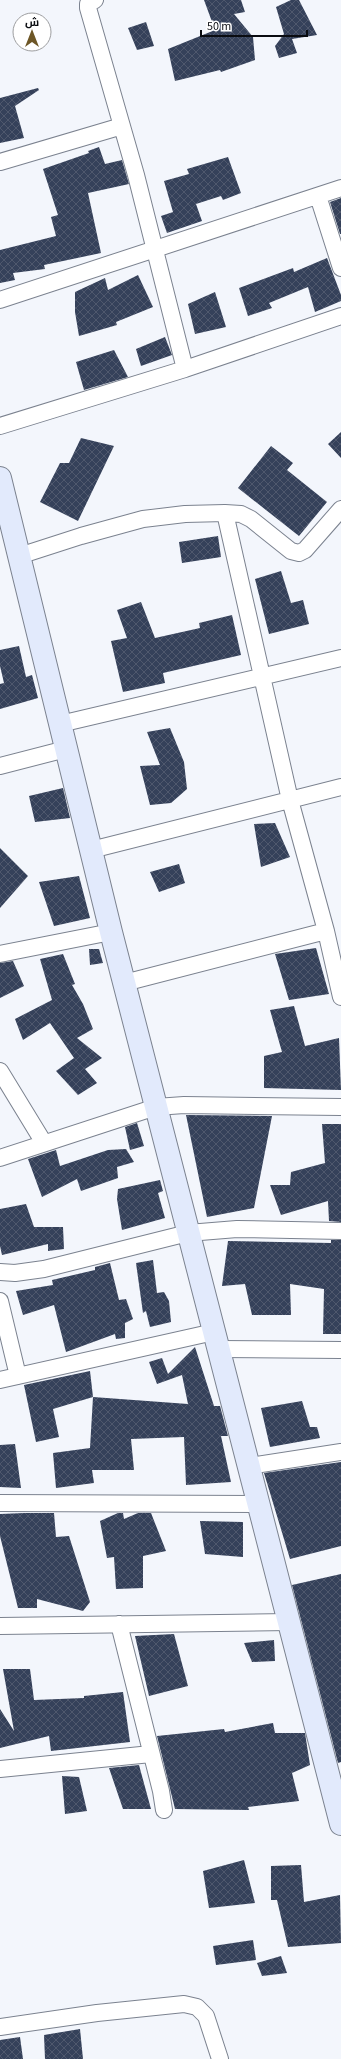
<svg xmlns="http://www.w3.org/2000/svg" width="341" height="2059" font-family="'Source Sans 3',Cairo,sans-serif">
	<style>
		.building { fill: url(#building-cross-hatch) }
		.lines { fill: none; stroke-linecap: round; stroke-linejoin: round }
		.street-casing { stroke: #7b828f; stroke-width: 18 }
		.secondary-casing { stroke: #7b828f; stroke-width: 24 }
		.street { stroke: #fff; stroke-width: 16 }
		.secondary { stroke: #e2eafc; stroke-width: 22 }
	</style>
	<defs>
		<pattern id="building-cross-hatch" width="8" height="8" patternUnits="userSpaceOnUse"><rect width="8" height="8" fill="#35415a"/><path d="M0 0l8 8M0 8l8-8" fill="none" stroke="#4f586d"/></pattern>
	</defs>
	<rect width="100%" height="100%" fill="#f3f6fc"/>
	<path class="building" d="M204,0H241L245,12L234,14L253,37L255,60L221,72L220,70L175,81L168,49L215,30Z
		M291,0H299L317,35L292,39L297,53L279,58L275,46L284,34L276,7Z
		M146,22L154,46L137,50L128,28Z
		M38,88L39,90L15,106L24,138L0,143V98Z
		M99,147L105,164L122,160L129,184L88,193L101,253L44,265L45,269L13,273L15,280L0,283V250L56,236L51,217L58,215L43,169L89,153L88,151Z
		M228,157L241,193L223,200L221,196L196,204L202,221L167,233L161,216L173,212L164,181L189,174L187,169Z
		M341,198V234H340L330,202Z
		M327,258L341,295V301L315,312L308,287L269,303L272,308L248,316L239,288L293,268L294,272Z
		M138,275L153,307L116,322L117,325L79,336L75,312V292L105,278L108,290Z
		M215,292L226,327L195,334L188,304Z
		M165,337L172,355L141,366L136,349Z
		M114,350L128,377L84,390L76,362Z
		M341,432V458L328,444Z
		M81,438L114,446L78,521L40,502L60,463H69Z
		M271,446L293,463L287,470L327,502L299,536L238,488Z
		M218,536L221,557L182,563L179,542Z
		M281,571L291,603L303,600L309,624L269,634L255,579Z
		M141,602L155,638L200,628L199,623L232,615L241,655L163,673L165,683L123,692L111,641L127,638L117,610Z
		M19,646L26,677L32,675L38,698L0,709V684L4,683L0,666V650Z
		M170,728L184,762L187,789L171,803L150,805L140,766L160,765L147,732Z
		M63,788L70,818L35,822L29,796Z
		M275,823L290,857L261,867L254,824Z
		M0,848L28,876L0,908Z
		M179,864L185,883L159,892L150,872Z
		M79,876L90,918L54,926L39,882Z
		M316,948L329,994L289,1000L275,954Z
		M89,949H99L103,963L90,965Z
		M63,954L75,984L72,985L83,1004L93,1029L77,1038L102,1058L85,1069L97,1083L78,1095L56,1071L74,1058L50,1023L23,1040L15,1019L52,1000L40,959Z
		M13,961L24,986L0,998V963Z
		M294,1006L305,1046L339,1038L341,1090L264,1088V1056L282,1052L270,1010Z
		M186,1115L272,1116L254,1208L207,1217Z
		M137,1123L144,1146L130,1150L125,1127Z
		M322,1124H341V1222L329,1221L328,1201L281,1215L270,1185H290L291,1172L325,1163Z
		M126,1149L134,1162L117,1167L118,1178L81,1191L77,1179L42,1197L28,1159L56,1150L60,1166L108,1150Z
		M160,1180L163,1191L158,1193L165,1218L122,1230L117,1199L118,1189Z
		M26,1204L34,1227H63L64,1249L48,1251V1244L2,1255L0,1246V1209Z
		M331,1240H341V1334H323L324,1289L290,1284L291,1315H252L245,1284L222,1286L228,1241L331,1243Z
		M153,1260L157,1293L164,1292L169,1301L171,1322L150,1327L146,1311L143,1313L136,1263Z
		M110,1263L119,1300L126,1299L133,1319L125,1323V1338L116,1339L115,1334L66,1352L54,1305L23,1315L16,1291L53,1285L52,1280L95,1270V1267Z
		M195,1347L214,1406H220L228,1436H221L231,1482L186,1485L184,1437L131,1439L134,1470H92L94,1483L56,1488L53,1453L90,1448L93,1397L188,1404L182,1375L157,1384L149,1362L162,1358L168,1374Z
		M90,1371L93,1397L53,1409L59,1437L36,1442L24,1385Z
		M302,1401L310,1427H317L320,1438L270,1447L261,1408Z
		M15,1444L21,1488L0,1487V1445Z
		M341,1462V1546L290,1559L264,1473Z
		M25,1513H54L56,1537L69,1536L90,1602L83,1611L37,1599V1608H18L0,1536V1514Z
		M118,1513H123L124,1519L138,1513H151L166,1551L143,1556V1588L116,1589L114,1557L107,1558L100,1521Z
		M200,1521L243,1522V1557L205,1554Z
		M341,1574V1762L338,1763L292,1585Z
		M174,1634L188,1686L149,1696L135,1636Z
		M274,1640L275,1661L252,1662L244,1643Z
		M3,1669H30L34,1700L84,1698V1696L123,1692L130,1742L51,1751L49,1736L0,1748V1709L14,1731Z
		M273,1723L275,1733H305L310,1765L292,1773L299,1801L248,1807L249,1810L175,1809L157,1736L224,1729L225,1732Z
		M139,1765L151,1809H123L109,1768Z
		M62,1776L79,1777L87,1811L65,1814Z
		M244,1860L255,1903L209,1908L203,1871Z
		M301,1865L304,1902L340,1895L341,1943L288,1947L277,1900H271V1866Z
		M253,1940L256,1960L216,1965L213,1946Z
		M281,1956L287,1973L262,1976L257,1963Z
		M80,2029L83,2059H45L44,2035Z
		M20,2037L23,2059H0V2040Z"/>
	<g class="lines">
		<g class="street-casing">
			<path id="street" d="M95,0L88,4V8L136,175L185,369
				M0,162L122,126
				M318,196L341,268
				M0,300L341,188
				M0,426L185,369L341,316
				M225,513L290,800L326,931L341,997
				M19,556L81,536L143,519L185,514L225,513L241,514L251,519L291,551L299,553L305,550L341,509
				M60,724L341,658
				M0,766L66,749
				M91,850L341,787
				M0,954L111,932
				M124,983L326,931
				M0,1071L44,1143
				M0,1158L156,1107L184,1105L341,1107
				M0,1272L15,1273L44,1269L188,1233L237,1229L341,1231
				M0,1301L18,1376
				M218,1349L341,1350
				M0,1380L214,1332
				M249,1466L341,1452
				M0,1503L258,1504
				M119,1624L161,1791L164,1810
				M0,1626L289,1622
				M0,1769L151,1754
				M0,2027L97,2013L184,2004L197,2007L206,2016L220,2059"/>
		</g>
		<g class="secondary-casing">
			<path id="secondary" d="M0,478L111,932L341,1824"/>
		</g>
		<use href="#street" class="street"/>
		<use href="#secondary" class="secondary"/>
	</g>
	<g transform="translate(32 32)"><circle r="19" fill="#ffffff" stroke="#9d9ea0"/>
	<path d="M0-3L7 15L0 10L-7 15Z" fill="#6d5626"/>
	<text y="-6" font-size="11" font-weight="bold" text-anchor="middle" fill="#0a0c11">ش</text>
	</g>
	<path d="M201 30v6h106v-6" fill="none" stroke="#0a0c11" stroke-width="2"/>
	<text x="207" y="30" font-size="12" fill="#0a0c11" stroke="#ffffff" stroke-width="3" paint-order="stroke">50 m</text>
</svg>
